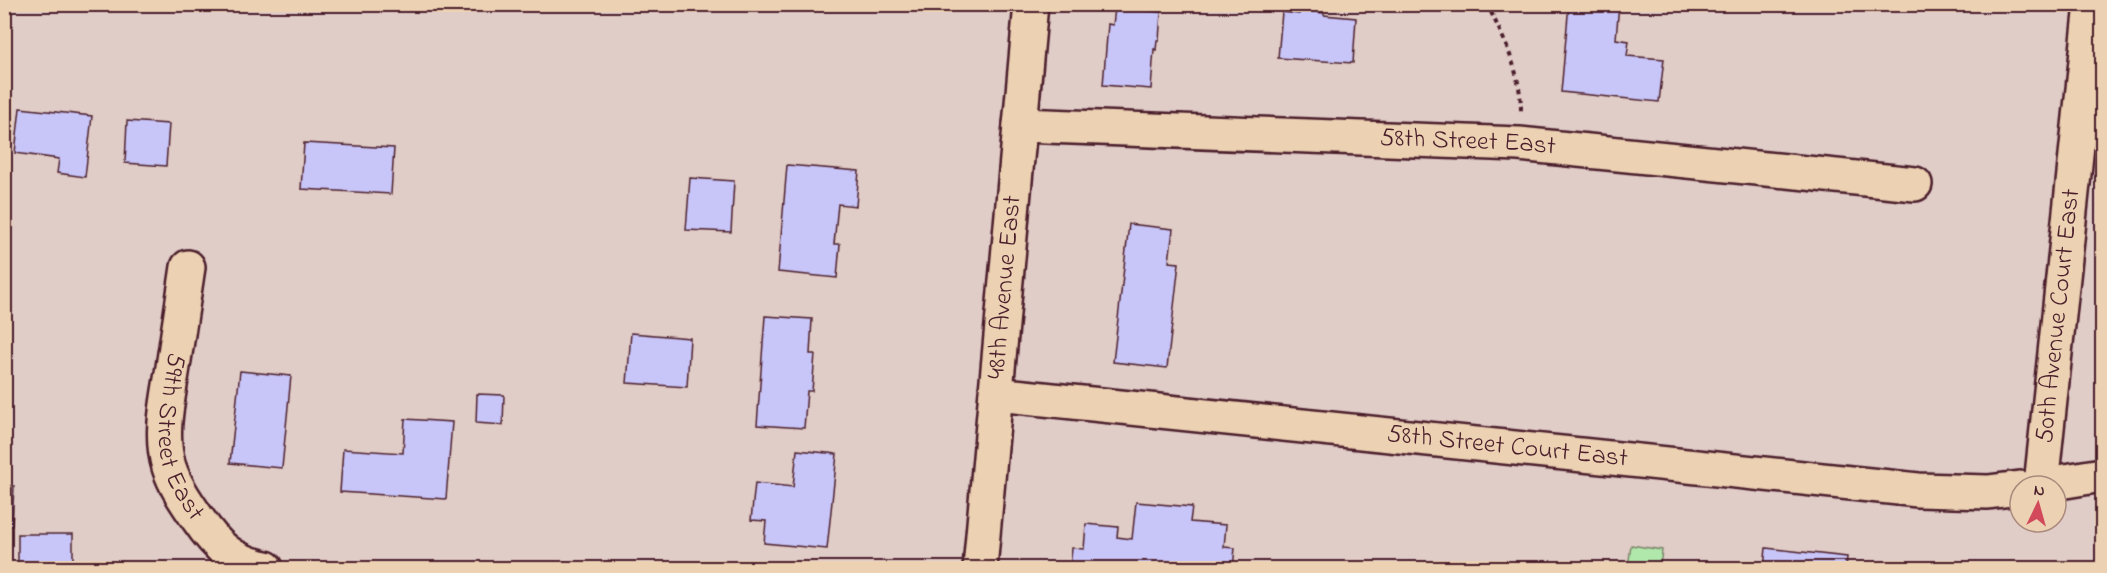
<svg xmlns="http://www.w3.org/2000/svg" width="2107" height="573" font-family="'Indie Flower',sans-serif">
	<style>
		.green { fill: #b0e8ab; stroke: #7d846b; stroke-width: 1.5 }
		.building { fill: #c8c5f8; stroke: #4a1f2b; stroke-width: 1.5 }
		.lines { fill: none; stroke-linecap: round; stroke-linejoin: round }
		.street-casing { stroke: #4a1f2b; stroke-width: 38 }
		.secondary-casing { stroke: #4a1f2b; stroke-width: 38 }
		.path { stroke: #4a1f2b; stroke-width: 4; stroke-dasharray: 4.5 4.5; stroke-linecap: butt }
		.street { stroke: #ecd1b3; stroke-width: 33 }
		.secondary { stroke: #ecd1b3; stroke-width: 33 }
		.labels { text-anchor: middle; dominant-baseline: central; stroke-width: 4.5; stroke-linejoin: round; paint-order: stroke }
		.street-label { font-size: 26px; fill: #4a1f2b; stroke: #ecd1b3 }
	</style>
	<rect width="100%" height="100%" fill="#e1cdc8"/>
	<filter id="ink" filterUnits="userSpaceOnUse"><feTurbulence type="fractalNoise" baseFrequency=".0167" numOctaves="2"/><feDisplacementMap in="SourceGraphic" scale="12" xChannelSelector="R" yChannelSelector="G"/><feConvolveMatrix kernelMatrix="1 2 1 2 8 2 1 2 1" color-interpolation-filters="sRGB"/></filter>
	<g filter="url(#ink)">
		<path class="green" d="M1631,545L1662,550L1660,568H1628Z"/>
		<path class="building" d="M1569,4H1619L1616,39L1629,41L1627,56L1664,59L1659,102L1561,92Z
			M1115,8L1161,12L1159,40H1157L1156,50L1154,49L1151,89L1103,85L1108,24L1113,25Z
			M1300,10L1324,13V15L1356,18L1353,63L1278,58L1282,12L1299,14Z
			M20,108L92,116L85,177L57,173L59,159L15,153Z
			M127,121L169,124L166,166L125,163Z
			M304,143L394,148L391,194L301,189Z
			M787,165L859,171L856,206L838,204L834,244H840L837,278L778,272Z
			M690,178L734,181L731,232L686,230Z
			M1129,224L1173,229L1169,262L1179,263L1167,368L1113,362Z
			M765,316L812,319L810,354H815L812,391H807L804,428L757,425Z
			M631,333L690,338L687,387L627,383Z
			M240,371L291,376L282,468L230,463Z
			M477,394L504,395L503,425L476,423Z
			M405,419L452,422L446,499L340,492L343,449L403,453Z
			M797,450L837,454L827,549L764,543L766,521L751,520L755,483L793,487Z
			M4,485L14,486L12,526L4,525Z
			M1136,502L1192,507L1190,522L1226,525L1224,547L1235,548L1233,568H1070L1072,548L1084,549L1086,524L1118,527L1117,537L1132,539Z
			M18,534H73V568H18Z
			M1766,548L1847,557L1846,568H1764Z"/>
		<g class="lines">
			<g class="street-casing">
				<g id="street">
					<path id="s1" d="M1020,125L1519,144L1915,184"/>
					<path id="s2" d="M188,267C183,300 178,334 173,367C168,400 159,435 169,467C175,486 187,503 198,519C217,547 232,561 266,568"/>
					<path id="s3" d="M996,394L1918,490L1988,492L2020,488"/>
					<path id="s4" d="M2041,485L2092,4"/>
					<path d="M2035,486L2102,475"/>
				</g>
			</g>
			<g class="secondary-casing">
				<g id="secondary">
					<path id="s5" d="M980,568L1031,4"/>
				</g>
			</g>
			<path class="path" d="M1487,4C1504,39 1521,72 1521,111"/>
			<use href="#street" class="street"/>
			<use href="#secondary" class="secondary"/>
		</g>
	</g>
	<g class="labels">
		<g class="street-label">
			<text stroke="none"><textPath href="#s1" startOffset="448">58th Street East</textPath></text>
			<text stroke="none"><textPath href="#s5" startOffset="282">48th Avenue East</textPath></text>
			<text stroke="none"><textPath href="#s4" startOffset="170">50th Avenue Court East</textPath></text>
			<text stroke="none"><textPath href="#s2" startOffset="174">59th Street East</textPath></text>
			<text stroke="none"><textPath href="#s3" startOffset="514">58th Street Court East</textPath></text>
		</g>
	</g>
	<rect width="2107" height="573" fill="none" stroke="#ecd1b3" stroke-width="24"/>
	<rect x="12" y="12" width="2083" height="549" fill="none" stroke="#4a1f2b" stroke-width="2" filter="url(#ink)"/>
	<g transform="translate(2038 504) rotate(5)"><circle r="28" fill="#ecd1b3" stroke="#ab8a7d" stroke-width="1.5"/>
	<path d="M0-4.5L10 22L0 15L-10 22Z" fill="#d1495b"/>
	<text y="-9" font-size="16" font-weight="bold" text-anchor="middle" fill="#4a1f2b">N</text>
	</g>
</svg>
